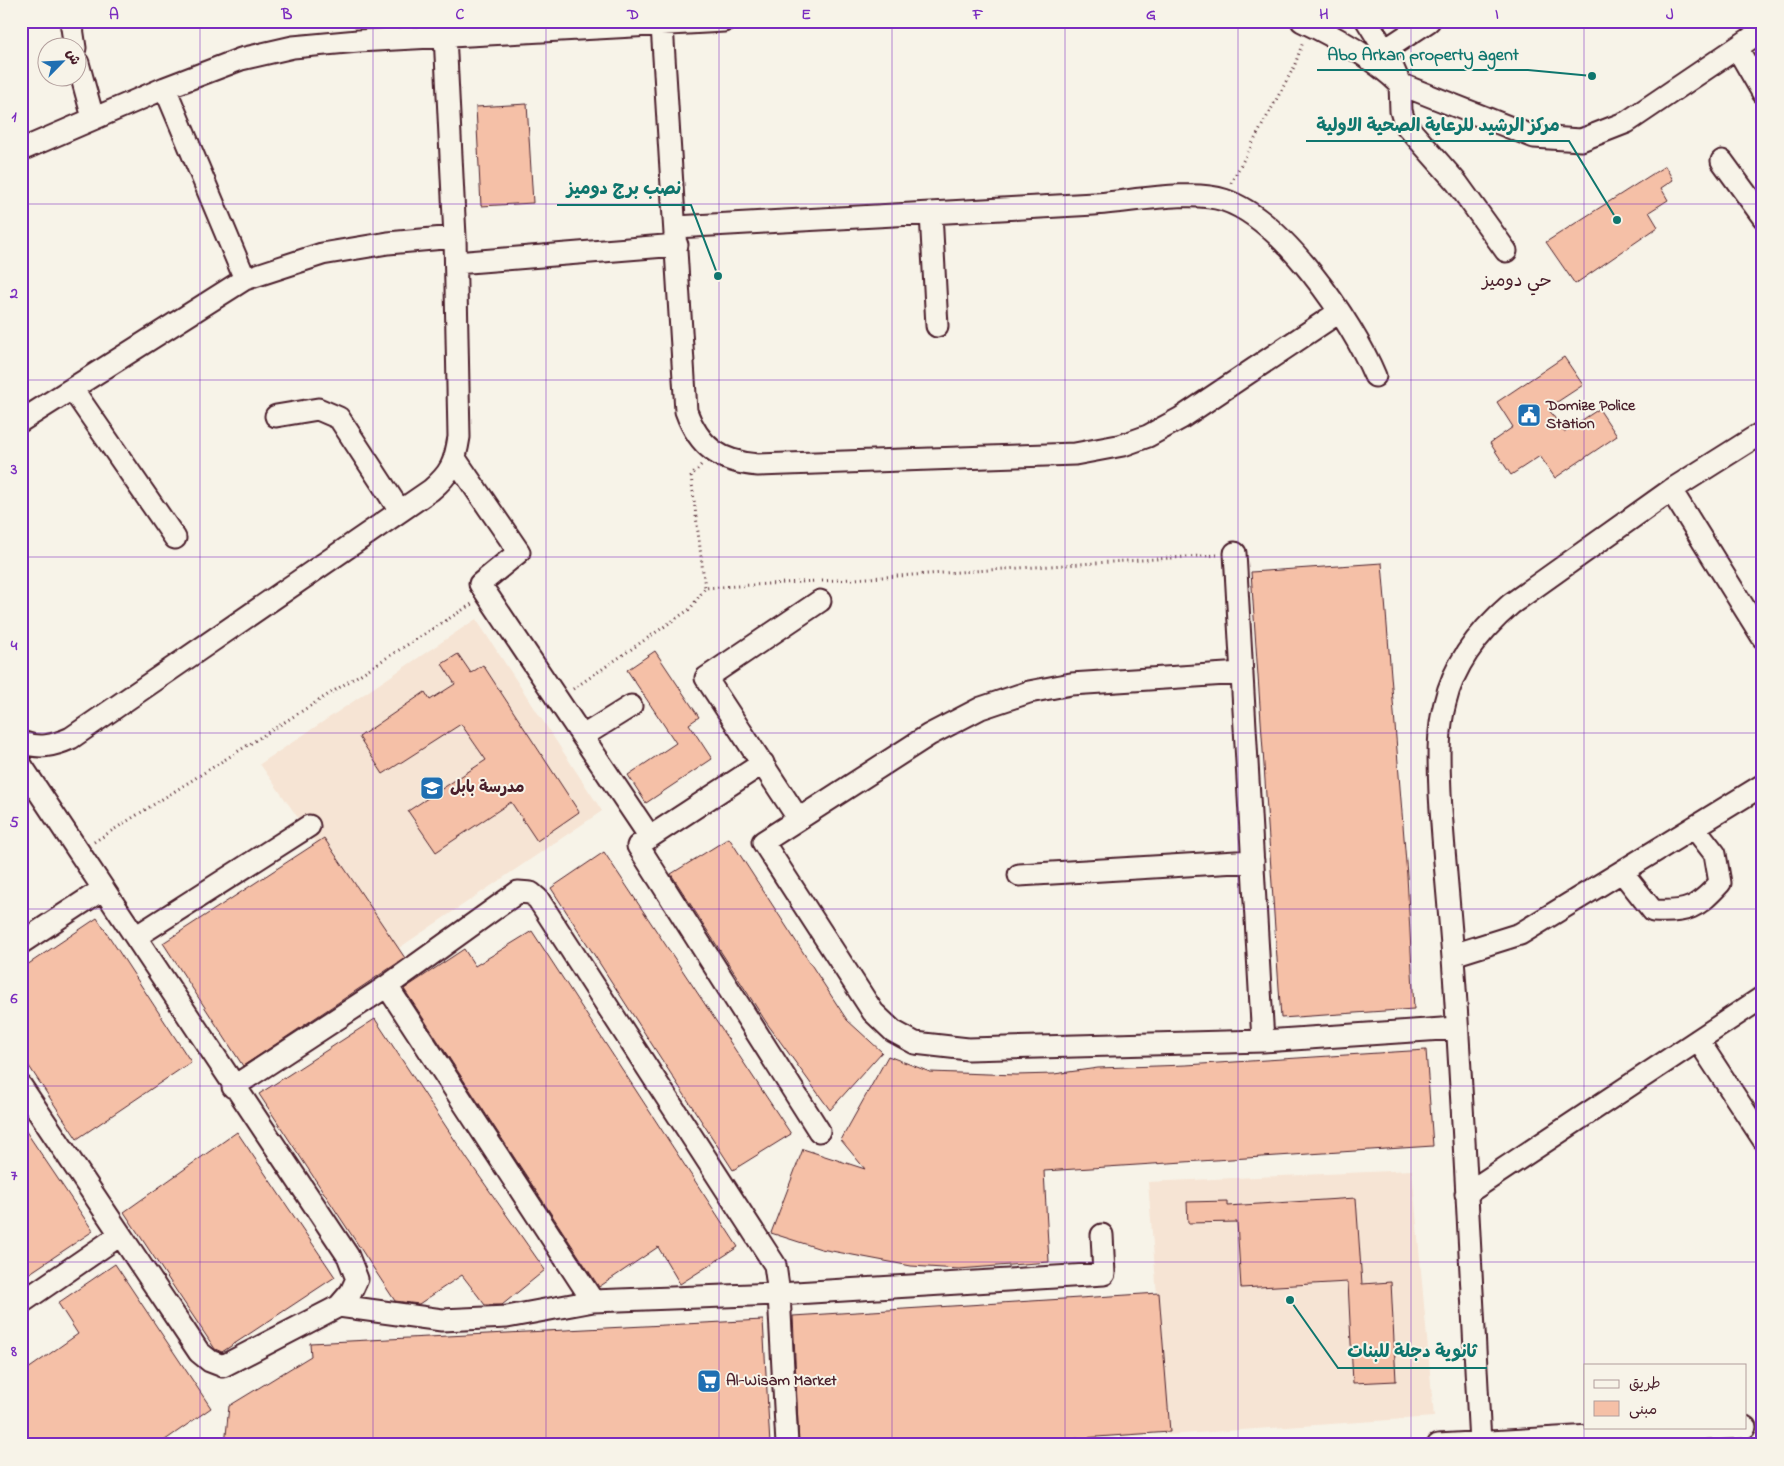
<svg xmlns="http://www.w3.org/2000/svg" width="1784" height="1466" font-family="'Indie Flower','Playpen Sans Arabic',sans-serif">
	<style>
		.built { fill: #f6e4d4 }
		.building { fill: #f5c0a7; stroke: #4a1f2b }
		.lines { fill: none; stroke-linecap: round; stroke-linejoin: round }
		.minor-casing { stroke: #4a1f2b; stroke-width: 25 }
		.path { stroke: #4a1f2b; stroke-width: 3; stroke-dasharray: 1 4; stroke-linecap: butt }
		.minor { stroke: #f7f3e8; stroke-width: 21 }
		.grid { fill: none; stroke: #7b2cbf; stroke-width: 1; stroke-opacity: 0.55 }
		.labels { text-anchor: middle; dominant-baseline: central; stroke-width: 4; stroke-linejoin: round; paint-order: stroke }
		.poi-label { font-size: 16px; font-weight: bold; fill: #4a1f2b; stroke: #f7f3e8; text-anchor: start }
		.neighbourhood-label { font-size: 18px; fill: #4a1f2b; stroke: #f7f3e8 }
		.leader { fill: none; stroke: #0f766e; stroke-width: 2 }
		.callout-dot { fill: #0f766e; stroke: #f7f3e8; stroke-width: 2 }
		.callout-label { font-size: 18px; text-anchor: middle; font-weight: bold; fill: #0f766e; stroke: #f7f3e8; stroke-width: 4; stroke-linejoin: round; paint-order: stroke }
		.neatline { fill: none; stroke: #7b2cbf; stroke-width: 2 }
		.grid-label { font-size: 16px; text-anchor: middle; font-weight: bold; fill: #7b2cbf }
	</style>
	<rect width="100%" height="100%" fill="#f7f3e8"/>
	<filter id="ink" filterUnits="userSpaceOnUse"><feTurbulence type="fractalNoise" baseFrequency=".02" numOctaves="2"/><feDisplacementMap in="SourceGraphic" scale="10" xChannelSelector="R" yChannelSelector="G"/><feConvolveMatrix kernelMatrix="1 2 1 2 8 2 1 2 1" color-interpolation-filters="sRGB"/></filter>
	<g filter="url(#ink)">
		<path class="built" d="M476,619L602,811L393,952L260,764Z
			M1412,1170L1434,1417L1168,1435L1148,1182Z"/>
		<path class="building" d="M527,104L533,203L481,206L476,107Z
			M1665,166L1673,180L1661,188L1668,200L1649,212L1658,227L1575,284L1546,242Z
			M1564,357L1583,385L1548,408L1564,432L1599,409L1617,436L1555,478L1540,456L1511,475L1490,443L1513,427L1497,402Z
			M1382,563L1407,875L1414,1009L1281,1018L1251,572Z
			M655,651L699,717L689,724L712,759L646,803L628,775L676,743L627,670Z
			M458,654L471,673L483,665L579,812L537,841L511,802L436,852L408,811L486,760L461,724L383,774L359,737L425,692L430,700L455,684L442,664Z
			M324,838L405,958L243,1066L163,943Z
			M729,838L847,1020L882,1052L830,1110L766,1022L671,874Z
			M604,852L791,1134L733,1170L551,888Z
			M97,918L191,1062L77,1139L21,1054V969Z
			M532,931L738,1247L680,1284L658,1247L599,1287L404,989L464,949L475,966Z
			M375,1019L468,1160L545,1270L502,1305H485L462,1275L419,1304L395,1301L259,1094Z
			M1426,1050L1433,1146L1044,1171L1049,1262L959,1269L911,1266L821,1249L771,1233L803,1149L865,1169L841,1140L888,1056L930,1072L1016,1075L1054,1074L1098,1068L1186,1065Z
			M21,1124L93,1231L21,1279Z
			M237,1132L335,1277L222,1352L215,1349L124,1212Z
			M1356,1198L1362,1284L1391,1282L1396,1381L1353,1383L1348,1282L1241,1288L1237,1222L1188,1223L1187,1202L1227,1201V1206Z
			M115,1264L211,1408L158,1445H21V1374L78,1334L58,1303Z
			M1159,1293L1170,1432L979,1445H799L793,1316Z
			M763,1320L770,1445H225L229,1406L311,1356L310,1343Z"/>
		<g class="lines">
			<g class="minor-casing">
				<path id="minor" d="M71,21L75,48
					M1302,21C1338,38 1372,57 1400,84L1534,137L1581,140L1627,122L1763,30
					M1367,21L1385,50L1400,84L1401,111L1405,124L1457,183L1506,251
					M662,25L686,411C699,447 720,462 758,465L1075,454L1123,445L1148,436L1181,418L1339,312
					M1737,48L1763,93
					M1385,50L1429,21
					M78,63L93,118
					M165,88L245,279
					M21,150L165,88L241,59L293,47L358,41L724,21
					M1722,161L1763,217
					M931,213L937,326
					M676,227C815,219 955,212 1094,204C1129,202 1192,189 1224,200C1282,219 1352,321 1375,376
					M456,263L677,245
					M73,390L175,538
					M276,416L318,409L339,418L400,511
					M21,421L245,279L322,254L388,243L455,237
					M456,460L519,552L480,584L650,837L638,846L819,1131
					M1671,490L1763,638
					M1235,553L1263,1041
					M1242,673L1071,684L1029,692L981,708L929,735L763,842L873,1012L893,1031L915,1043L968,1049L1263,1041L1457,1028
					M583,736L631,706
					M21,742C39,749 53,746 71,738L431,490C451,473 455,463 459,437L455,237L445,35
					M21,765L348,1256L357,1279L351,1292L339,1306L223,1366L210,1361L199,1352L21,1086
					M798,818L706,678L820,601
					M650,837L763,763
					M1622,872L1653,911C1688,913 1697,908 1720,883L1715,854L1694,827
					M1019,875L1253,861
					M137,936L309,826
					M21,943L103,889
					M1453,955L1520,934L1763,785
					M387,986L593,1301L779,1294L1104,1274L1102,1235
					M1698,1040L1763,1139
					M233,1087L387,986L518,892L531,893L538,899L775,1265L779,1294L787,1445
					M1466,1194L1763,997
					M21,1303L120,1235
					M339,1306L442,1320L507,1317L593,1301
					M1480,1442C1471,1281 1464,1119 1453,958C1449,903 1443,848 1440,793C1439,763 1437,732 1445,703C1454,663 1481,630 1511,604L1671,490L1763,432
					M1438,1445L1745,1427"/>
			</g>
			<path class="path" d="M1231,183L1294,67L1303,42
				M701,465L691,476L705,588L816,581
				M822,581L1217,555
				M573,689L690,609L705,588
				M94,842L472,604"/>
			<use href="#minor" class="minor"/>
		</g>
	</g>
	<path class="grid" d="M200,21V1445M373,21V1445M546,21V1445M719,21V1445M892,21V1445M1065,21V1445M1238,21V1445M1411,21V1445M1584,21V1445M21,204H1763M21,380H1763M21,557H1763M21,733H1763M21,909H1763M21,1086H1763M21,1262H1763"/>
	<defs>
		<g id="civic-square" transform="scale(1.25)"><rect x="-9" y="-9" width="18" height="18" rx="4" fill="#1f6fb2" stroke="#f7f3e8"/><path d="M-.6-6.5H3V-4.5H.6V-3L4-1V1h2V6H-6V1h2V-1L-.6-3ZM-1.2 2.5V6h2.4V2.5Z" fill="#fff"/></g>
		<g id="school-square" transform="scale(1.25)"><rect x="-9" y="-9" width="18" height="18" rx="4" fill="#1f6fb2" stroke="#f7f3e8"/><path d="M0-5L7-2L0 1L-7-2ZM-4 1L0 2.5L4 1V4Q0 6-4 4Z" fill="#fff"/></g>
		<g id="supermarket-square" transform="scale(1.25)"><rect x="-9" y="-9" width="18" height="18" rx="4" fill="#1f6fb2" stroke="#f7f3e8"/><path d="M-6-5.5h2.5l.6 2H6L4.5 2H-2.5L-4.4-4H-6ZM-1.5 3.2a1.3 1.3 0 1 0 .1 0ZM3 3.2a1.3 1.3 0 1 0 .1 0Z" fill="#fff"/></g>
	</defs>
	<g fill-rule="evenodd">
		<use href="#civic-square" x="1529" y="415"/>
		<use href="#school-square" x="432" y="788"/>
		<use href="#supermarket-square" x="709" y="1381"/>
	</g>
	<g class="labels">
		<g class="poi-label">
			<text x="1546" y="406">Domize Police<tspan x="1546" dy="18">Station</tspan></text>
			<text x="450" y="788">مدرسة بابل</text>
			<text x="726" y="1381">Al-Wisam Market</text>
		</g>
		<g class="neighbourhood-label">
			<text x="1517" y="282">حي دوميز</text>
		</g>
	</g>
	<path class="leader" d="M1592 76L1528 70H1317M1617 220L1569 141H1306M718 276L691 205H557M1290 1300L1338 1368H1487"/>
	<g class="callout-dot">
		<circle cx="1592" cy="76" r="5"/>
		<circle cx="1617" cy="220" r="5"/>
		<circle cx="718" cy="276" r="5"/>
		<circle cx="1290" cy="1300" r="5"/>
	</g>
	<g class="callout-label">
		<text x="1423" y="60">Abo Arkan property agent</text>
		<text x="1438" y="131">مركز الرشيد للرعاية الصحية الاولية</text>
		<text x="624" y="194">نصب برج دوميز</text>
		<text x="1412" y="1357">ثانوية دجلة للبنات</text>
	</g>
	<rect width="1784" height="1466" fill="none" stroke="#f7f3e8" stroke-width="55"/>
	<rect x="1584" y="1364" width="162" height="65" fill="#f7f3e8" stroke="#b29e9c"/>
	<rect x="1594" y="1380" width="25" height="8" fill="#f7f3e8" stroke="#b29e9c"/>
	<text x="1629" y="1388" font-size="15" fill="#4a1f2b">طريق</text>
	<rect x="1594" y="1401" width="25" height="15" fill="#f5c0a7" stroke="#b29e9c"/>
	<text x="1629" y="1414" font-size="15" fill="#4a1f2b">مبنى</text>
	<g transform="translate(62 62) rotate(66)"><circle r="24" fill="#f7f3e8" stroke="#b29e9c"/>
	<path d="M0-4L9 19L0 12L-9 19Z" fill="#1f6fb2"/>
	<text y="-8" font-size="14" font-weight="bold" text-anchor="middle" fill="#4a1f2b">ش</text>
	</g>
	<rect x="28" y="28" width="1728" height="1410" class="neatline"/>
	<g class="grid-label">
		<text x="114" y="19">A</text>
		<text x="287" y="19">B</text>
		<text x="460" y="19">C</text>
		<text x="633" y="19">D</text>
		<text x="806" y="19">E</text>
		<text x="978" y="19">F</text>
		<text x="1151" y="19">G</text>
		<text x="1324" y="19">H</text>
		<text x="1497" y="19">I</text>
		<text x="1670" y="19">J</text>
		<text x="14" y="121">1</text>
		<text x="14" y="298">2</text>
		<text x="14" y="474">3</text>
		<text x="14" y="650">4</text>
		<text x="14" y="827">5</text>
		<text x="14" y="1003">6</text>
		<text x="14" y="1180">7</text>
		<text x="14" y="1356">8</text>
	</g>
</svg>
